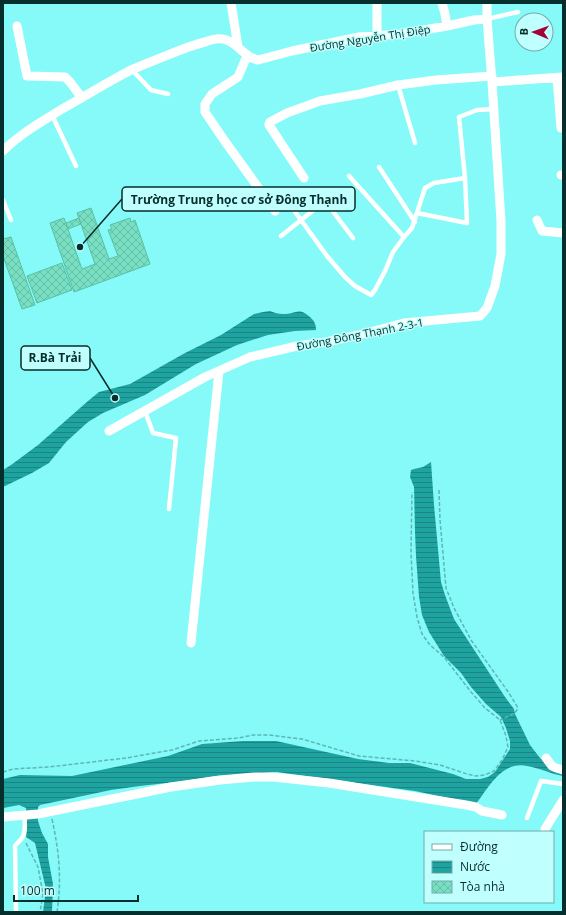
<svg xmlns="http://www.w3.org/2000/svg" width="566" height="915" font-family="'Open Sans',sans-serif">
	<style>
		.water { fill: url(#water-rules) }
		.building { fill: url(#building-cross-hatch); stroke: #58c0a5 }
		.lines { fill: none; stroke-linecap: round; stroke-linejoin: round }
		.path { stroke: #5cb7b6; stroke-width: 1.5; stroke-dasharray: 4 2; stroke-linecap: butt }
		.service { stroke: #fff; stroke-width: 4.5 }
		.minor { stroke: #fff; stroke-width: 9 }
		.labels { text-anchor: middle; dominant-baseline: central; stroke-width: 3; stroke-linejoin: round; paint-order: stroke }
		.street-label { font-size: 11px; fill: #062e2d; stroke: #bffffd }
		.leader { fill: none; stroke: #062e2d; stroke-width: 1.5 }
		.callout-dot { fill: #062e2d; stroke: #bffffd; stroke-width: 1.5 }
		.callout { fill: #bffffd; stroke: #062e2d; stroke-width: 1.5 }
		.callout-label { font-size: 12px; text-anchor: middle; font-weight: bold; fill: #062e2d }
	</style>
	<defs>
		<pattern id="water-rules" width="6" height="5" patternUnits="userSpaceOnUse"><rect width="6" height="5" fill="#1fa3a1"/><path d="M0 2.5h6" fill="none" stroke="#198584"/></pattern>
		<pattern id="building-cross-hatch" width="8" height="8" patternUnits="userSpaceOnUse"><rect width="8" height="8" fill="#78dfc3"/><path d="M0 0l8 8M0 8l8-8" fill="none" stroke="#66c0a8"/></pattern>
	</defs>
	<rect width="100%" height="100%" fill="#86faf8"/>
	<path class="water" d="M270,311C275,313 278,314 283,314C297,314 299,306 311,318C315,322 316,325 316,330L295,331L268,335L237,345L196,364L145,395L103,413L88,422L66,442L49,463L32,473L3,487V470L11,465L38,445L88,401L99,392L130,384L185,353L221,335L254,314L263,312Z
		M431,462L434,505L441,582L445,595L454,619L505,697L514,709L515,714L530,745L540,758L554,769L563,771V776C551,774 540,768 527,766C502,761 489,787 476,804L415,791L277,772L216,776L184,781L140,786L111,790L40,805L38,807V821L42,833L48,844V857L53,884L52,912H43L46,889L35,843L26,837L27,828L26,808L19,805L3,808V779L20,775L72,776L168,756L202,744L243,741H276L358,759L389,763H410L453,774L466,779H480L488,777L495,772L510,749V741L506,728L501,717L486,704L471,687L461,673L444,656L429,632L422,615L419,597L416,556L415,532L414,487L410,477L411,470L414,469L423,467Z"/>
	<path class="building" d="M91,208L109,259L118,256L108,230L112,229L110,225L130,218L131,222L135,220L150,264L74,292L50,223L64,218L82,269L95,264L77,213Z
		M79,218L81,224L68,229L66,223Z
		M11,237L35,305L22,309L3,256V239Z
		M62,263L72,290L37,303L27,276Z"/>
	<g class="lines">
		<path class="path" d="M439,490L440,520L446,588L454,608L471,640L509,693L518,708L515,713L500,720
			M3,772L13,769L49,767L126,758L172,750L199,741L239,738L253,735H270L302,739L359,756L415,761L440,765L467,774L476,776L485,775L494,771L502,760L508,747L506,736L500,720L485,708L471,692L444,657L430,645L422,634L417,617L413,593L411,553L412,492
			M52,819C59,851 62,879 57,912
			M26,843L38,867L43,894L40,912"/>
		<path class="service" d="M487,19L518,12
			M132,70L151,90L168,94
			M398,85L415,143
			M52,115L76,166
			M379,167L415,222
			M349,176L404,237
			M3,200L11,220
			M325,201L353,238
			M293,209L327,256L345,277L355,286L371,295L375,290L385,271L393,252L404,237L412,228L425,188L434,183L465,178
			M417,213L467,223L465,178L459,117L477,110L494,109
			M281,236L325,201L320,194
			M145,411L153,433L176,438L169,509
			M527,818L541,781L563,784
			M16,912L15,846C17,843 20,841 22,838C26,832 25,822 24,815"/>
		<path class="minor" d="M231,3L238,47
			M442,3L445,14L447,26
			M17,26L27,76L65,77L70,82L82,98
			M377,36V3
			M247,56L238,77L212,94L205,104V112L224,140L275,211
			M557,78L561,128
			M492,82L563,77
			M3,151C20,134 41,122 62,109C85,96 108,82 131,70C143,65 155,60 168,55C180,50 192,45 205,42C208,41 213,39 216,39C237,37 241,57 258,60L292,51L359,37L400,34L447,26L474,20L487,19
			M561,175H563
			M304,178L269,125V124L270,122L287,113L320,101L360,94L398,85L436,80L492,76
			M537,220L542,231L563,233
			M109,431L205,377L250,357L297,346L326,342L359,335L404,323L480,316L487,308L495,286L501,254V221L492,82L487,19V3
			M191,643L219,371
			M546,758L552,766L556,768L563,770
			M3,817L38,814L171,787L220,780L254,777H273L329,783L466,805L476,807L482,811L502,815
			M545,829L563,800"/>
	</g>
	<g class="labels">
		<g class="street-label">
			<text transform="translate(370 38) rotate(-9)">Đường Nguyễn Thị Điệp</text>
			<text transform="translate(360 334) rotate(-11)">Đường Đông Thạnh 2-3-1</text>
		</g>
	</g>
	<path class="leader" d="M80 247L122 199M115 398L90 358"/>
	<g class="callout-dot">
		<circle cx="80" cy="247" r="4"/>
		<circle cx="115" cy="398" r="4"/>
	</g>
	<g class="callout">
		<rect x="122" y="187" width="233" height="24" rx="4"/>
		<rect x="21" y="346" width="69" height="24" rx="4"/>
	</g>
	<g class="callout-label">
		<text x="239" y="204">Trường Trung học cơ sở Đông Thạnh</text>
		<text x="55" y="362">R.Bà Trải</text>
	</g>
	<rect width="566" height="915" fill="none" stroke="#062e2d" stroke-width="8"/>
	<rect x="424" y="831" width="130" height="72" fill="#bffffd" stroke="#75abaa"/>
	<rect x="432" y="844" width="20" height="6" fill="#ffffff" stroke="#75abaa"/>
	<text x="460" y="851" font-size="12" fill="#062e2d">Đường</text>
	<rect x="432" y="861" width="20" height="12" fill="url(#water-rules)" stroke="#75abaa"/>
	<text x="460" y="871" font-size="12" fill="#062e2d">Nước</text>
	<rect x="432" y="881" width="20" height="12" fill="url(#building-cross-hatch)" stroke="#75abaa"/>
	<text x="460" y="891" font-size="12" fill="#062e2d">Tòa nhà</text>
	<g transform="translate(534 32) rotate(272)"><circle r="19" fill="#bffffd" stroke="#75abaa"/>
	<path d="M0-3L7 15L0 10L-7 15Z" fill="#a20236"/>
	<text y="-6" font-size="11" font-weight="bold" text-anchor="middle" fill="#062e2d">B</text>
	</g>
	<path d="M14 895v6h124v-6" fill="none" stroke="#062e2d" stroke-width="2"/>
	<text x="20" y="895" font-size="12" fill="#062e2d" stroke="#bffffd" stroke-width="3" paint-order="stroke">100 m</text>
</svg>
